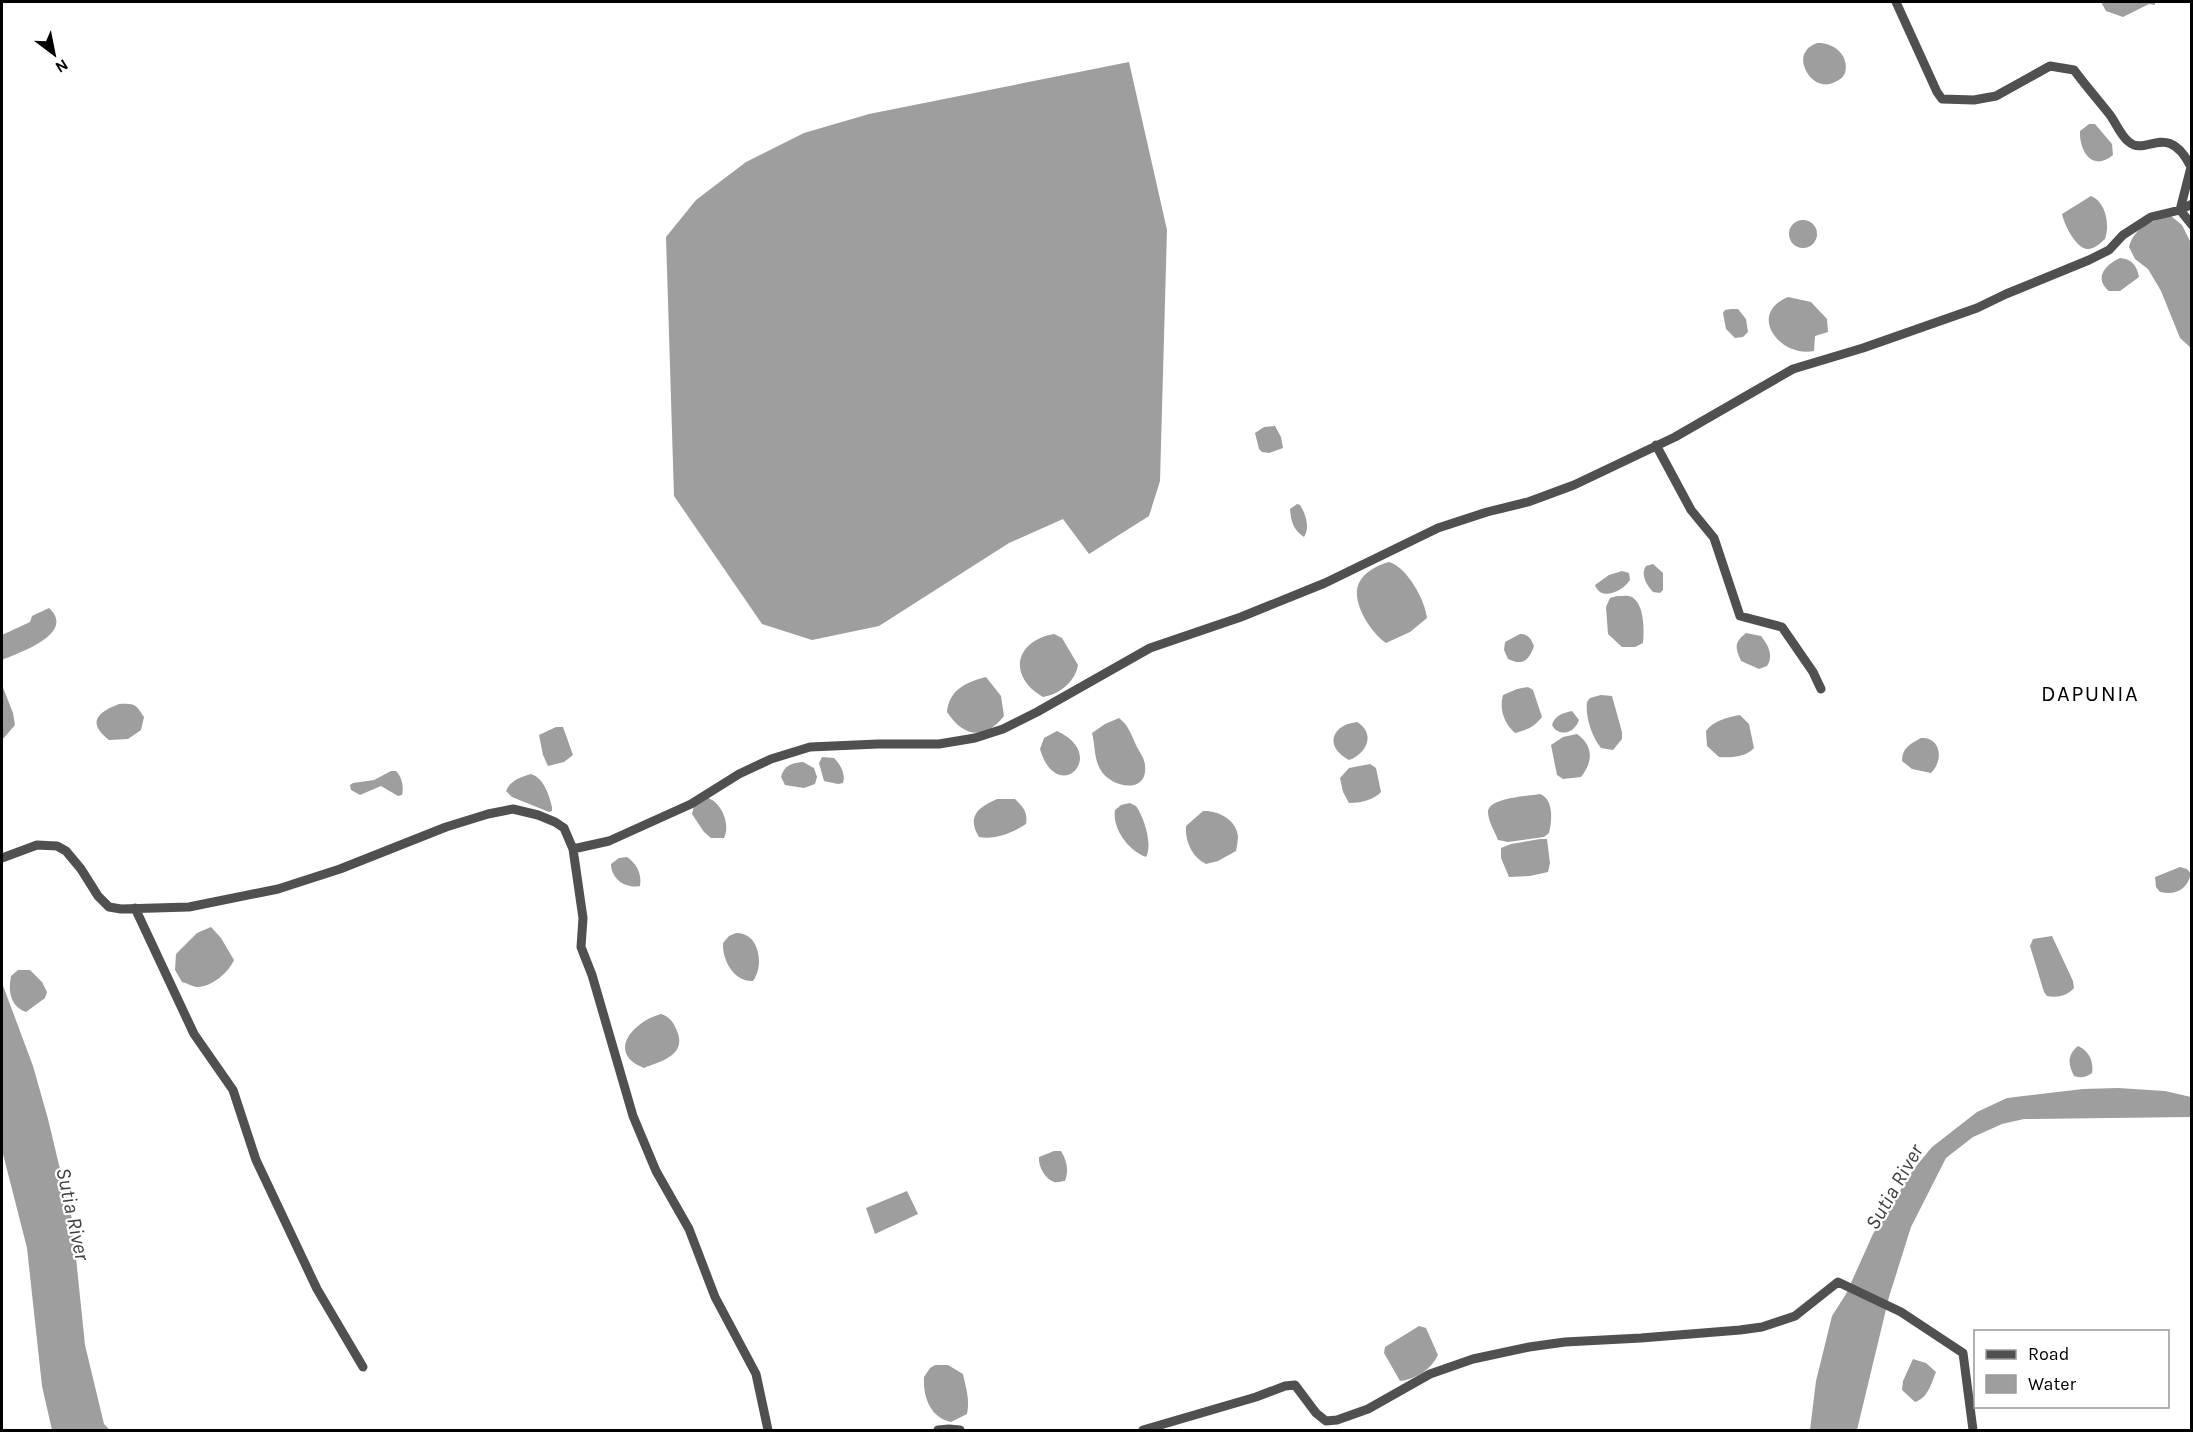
<svg xmlns="http://www.w3.org/2000/svg" width="2193" height="1432" font-family="Karla,sans-serif">
	<style>
		.water { fill: #9e9e9e }
		.lines { fill: none; stroke-linecap: round; stroke-linejoin: round }
		.minor { stroke: #505050; stroke-width: 9 }
		.labels { text-anchor: middle; dominant-baseline: central; stroke-width: 4.5; stroke-linejoin: round; paint-order: stroke }
		.water-label { font-size: 21px; font-style: italic; fill: #3f3f3f; stroke: #fff }
		.quarter-label { font-size: 22px; letter-spacing: 1.5px; fill: #000; stroke: #fff }
	</style>
	<rect width="100%" height="100%" fill="#fff"/>
	<path class="water" d="M2101,2H2155V5L2149,4L2123,17L2106,11Z
		M1817,43C1833,42 1850,55 1845,73C1843,78 1839,80 1835,82C1814,93 1796,63 1806,51C1808,47 1813,45 1817,43Z
		M1129,62L1167,230L1160,481L1149,516L1089,554L1063,519L1009,543L879,626L812,640L762,624L674,496L666,237L696,200L746,162L804,133L869,114Z
		M2089,124H2095L2112,144L2113,155C2093,172 2079,152 2080,131Z
		M2091,196C2106,202 2110,225 2105,239C2101,243 2094,249 2088,249C2076,249 2064,224 2062,214Z
		M2171,216L2182,225L2191,243V348L2180,338L2161,291L2148,269L2135,259L2129,247C2134,227 2153,220 2171,216Z
		M1789 234a14 14 0 1 1 28 0a14 14 0 1 1-28 0Z
		M2120,258C2132,259 2137,266 2139,277L2120,291H2109C2093,278 2106,264 2120,258Z
		M1788,297L1811,302L1827,319L1828,332L1815,336L1814,351C1781,358 1746,315 1788,297Z
		M1731,309H1738L1746,319L1748,332L1743,337L1735,338L1726,329L1723,313L1725,310Z
		M1275,426L1281,437L1283,448L1269,453L1262,452L1259,449L1255,433L1264,427Z
		M1297,504L1300,505C1306,514 1310,528 1304,537C1293,530 1291,521 1290,509Z
		M1389,562C1407,567 1425,600 1427,618L1410,632L1386,643C1371,633 1350,601 1359,583C1364,572 1378,565 1389,562Z
		M1653,564L1663,573V590L1660,593L1653,592C1647,585 1640,575 1646,566Z
		M1622,571L1629,573L1630,580C1623,591 1601,602 1595,585L1609,575Z
		M1617,596C1622,596 1628,595 1632,597C1645,605 1644,631 1643,643L1635,647H1622L1608,634L1606,607L1610,598Z
		M49,608C77,634 18,653 2,660V635L30,622L32,616Z
		M1746,633L1761,636C1768,645 1774,655 1767,666L1759,669L1741,661C1735,647 1734,643 1746,633Z
		M1054,634L1062,638L1078,665C1075,682 1060,694 1043,697C1038,694 1032,690 1028,685C1008,660 1028,638 1054,634Z
		M1520,634C1529,634 1531,639 1534,646C1529,661 1522,666 1508,659L1504,650L1505,642Z
		M986,677L1001,696L1004,716C985,740 964,738 947,712C949,690 966,682 986,677Z
		M2,685L13,713L15,725L2,740Z
		M1528,687L1533,690L1542,717C1534,727 1527,730 1515,733C1504,723 1499,709 1503,695L1517,689Z
		M1601,695L1612,696L1622,732V739L1613,750L1601,748C1592,737 1585,716 1587,702L1590,698Z
		M119,704C134,703 136,704 144,717L141,730L128,739L109,740C86,722 98,712 119,704Z
		M1572,711L1579,720C1575,733 1559,738 1552,725C1555,715 1563,713 1572,711Z
		M1740,715L1749,724L1754,748C1746,757 1731,758 1719,757L1707,746L1706,731C1713,721 1728,717 1740,715Z
		M1119,718C1129,726 1131,734 1136,745C1139,752 1145,758 1145,766C1148,795 1110,788 1100,769C1094,758 1095,744 1092,733L1105,724Z
		M1357,722C1376,733 1367,754 1349,760C1324,747 1331,725 1357,722Z
		M556,727H563L573,755L564,762L548,766L543,755L539,735Z
		M1057,731C1110,755 1057,807 1040,749L1044,738Z
		M1577,734C1594,746 1593,762 1581,777L1563,779L1557,775L1551,745L1563,737Z
		M1921,738C1941,737 1944,760 1931,773L1912,769L1902,761C1902,748 1910,744 1921,738Z
		M822,757L834,758C840,764 846,774 843,783L838,784L824,781L819,763Z
		M803,762L814,768L817,777L815,784L804,788L785,785L781,777C784,765 792,763 803,762Z
		M1370,764L1376,768L1381,792C1374,800 1360,803 1349,803L1343,792L1340,778L1349,768Z
		M391,771H396C402,777 404,787 402,795L398,796L381,786L360,795L351,790L350,785L353,783L374,780Z
		M531,774C544,778 549,795 552,807V811L549,812L512,797L506,791C510,781 520,777 531,774Z
		M1540,794C1554,799 1552,821 1549,833L1544,837L1508,842L1498,840C1495,832 1488,821 1488,812C1488,798 1528,796 1540,794Z
		M708,798C721,802 731,824 724,838H711L704,832L692,814L694,806Z
		M997,799H1015C1023,807 1028,812 1026,824C1012,833 995,840 979,837C966,816 979,807 997,799Z
		M1130,803L1136,806C1144,817 1153,845 1146,857C1129,851 1112,829 1115,810L1121,805Z
		M1203,811C1217,810 1236,819 1238,836C1238,840 1237,846 1236,851L1218,861L1206,864C1192,857 1185,842 1186,826Z
		M1540,839H1547L1550,863L1548,872L1530,876L1509,877L1501,858V848L1511,844Z
		M627,857C637,864 642,874 640,886C626,889 611,879 611,864L619,858Z
		M2180,867L2187,869L2191,874C2187,889 2176,896 2160,892L2156,887L2155,877Z
		M211,927L221,938L234,960C229,972 211,988 196,987C192,986 186,983 182,982L175,970L176,954L197,933Z
		M736,933C759,932 765,965 753,981C734,982 722,960 723,943L729,936Z
		M2052,936L2073,981L2074,988C2067,996 2057,998 2047,996L2044,992L2030,946L2033,939Z
		M18,970H30L42,982L47,992L45,998L26,1012C10,1006 8,991 11,976Z
		M2,983L33,1066L48,1119L72,1219L85,1345L104,1424L110,1430H52L42,1386L27,1248L2,1150Z
		M661,1014C670,1017 674,1023 677,1031C687,1055 662,1061 644,1068C605,1053 634,1021 661,1014Z
		M2078,1046C2089,1051 2094,1061 2092,1073C2085,1078 2081,1078 2074,1076C2068,1064 2067,1055 2078,1046Z
		M2118,1088L2165,1091L2191,1097V1117L2024,1119L2002,1124L1973,1137L1946,1158L1911,1227L1889,1297L1857,1430H1810L1816,1381L1832,1316L1846,1294L1873,1234L1913,1170L1932,1147L1977,1112L2007,1098L2083,1089Z
		M1054,1151H1061C1067,1161 1069,1170 1065,1181C1061,1181 1058,1183 1054,1182C1045,1179 1038,1166 1039,1157Z
		M907,1191L918,1214L875,1234L866,1208Z
		M1419,1326L1426,1328L1438,1355C1431,1370 1416,1379 1400,1381L1384,1353L1385,1347Z
		M1913,1359L1926,1363L1936,1372C1931,1384 1928,1398 1915,1402L1902,1390L1903,1381Z
		M935,1365H948L963,1374C966,1388 970,1400 967,1414L951,1422C930,1417 923,1397 924,1377L930,1368Z"/>
	<g class="lines">
		<path class="minor" d="M1896,2L1937,92L1942,99L1974,100L1996,96L2050,66L2074,70C2086,86 2098,100 2110,115C2116,123 2121,136 2129,142C2146,157 2168,120 2191,167L2180,210L2192,225
			M1656,445L1691,510L1714,538L1740,616L1782,627L1813,672L1821,689
			M573,849L583,918L581,947L592,975L633,1116L656,1171L689,1229L715,1297L756,1374L768,1430
			M2,858L37,845L57,846L66,851L81,869L98,896L109,907L121,909L189,907L278,889L340,869L446,827L488,814L513,809L538,815L555,822L564,828L573,849L609,841L691,804L739,774L771,759L810,747L878,744H939L975,738L1003,729L1037,712L1150,648L1241,617L1325,583L1438,528L1487,512L1528,502L1574,485L1675,437L1793,369L1863,348L1977,308L2006,294L2089,260L2109,250L2123,235L2151,217L2180,210L2192,204
			M135,908L194,1034L233,1090L256,1160L317,1289L363,1367
			M938,1430L949,1429L960,1430
			M1143,1430L1256,1397L1285,1386L1295,1385L1316,1413L1326,1421L1337,1420L1368,1409L1430,1374L1473,1359L1529,1347L1565,1342L1641,1338L1740,1330L1762,1327L1795,1316L1838,1282L1901,1312L1963,1353L1973,1430"/>
	</g>
	<g class="labels">
		<g class="water-label">
			<text transform="translate(1894 1187) rotate(-60)">Sutia River</text>
			<text transform="translate(73 1214) rotate(78)">Sutia River</text>
		</g>
		<g class="quarter-label">
			<text x="2090" y="694">DAPUNIA</text>
		</g>
	</g>
	<rect width="2193" height="1432" fill="none" stroke="#000000" stroke-width="6"/>
	<rect x="1974" y="1330" width="195" height="78" fill="#ffffff" stroke="#999999" stroke-width="1.5"/>
	<rect x="1986" y="1350" width="30" height="9" fill="#505050" stroke="#999999" stroke-width="1.5"/>
	<text x="2028" y="1360" font-size="18" fill="#000000">Road</text>
	<rect x="1986" y="1375" width="30" height="18" fill="#9e9e9e" stroke="#999999" stroke-width="1.5"/>
	<text x="2028" y="1390" font-size="18" fill="#000000">Water</text>
	<g transform="translate(54 54) rotate(148)" stroke="#ffffff" stroke-width="4.5" paint-order="stroke">
	<path d="M0-4.5L10 22L0 15L-10 22Z" fill="#000000"/>
	<text y="-9" font-size="16" font-weight="bold" text-anchor="middle" fill="#000000">N</text>
	</g>
</svg>
